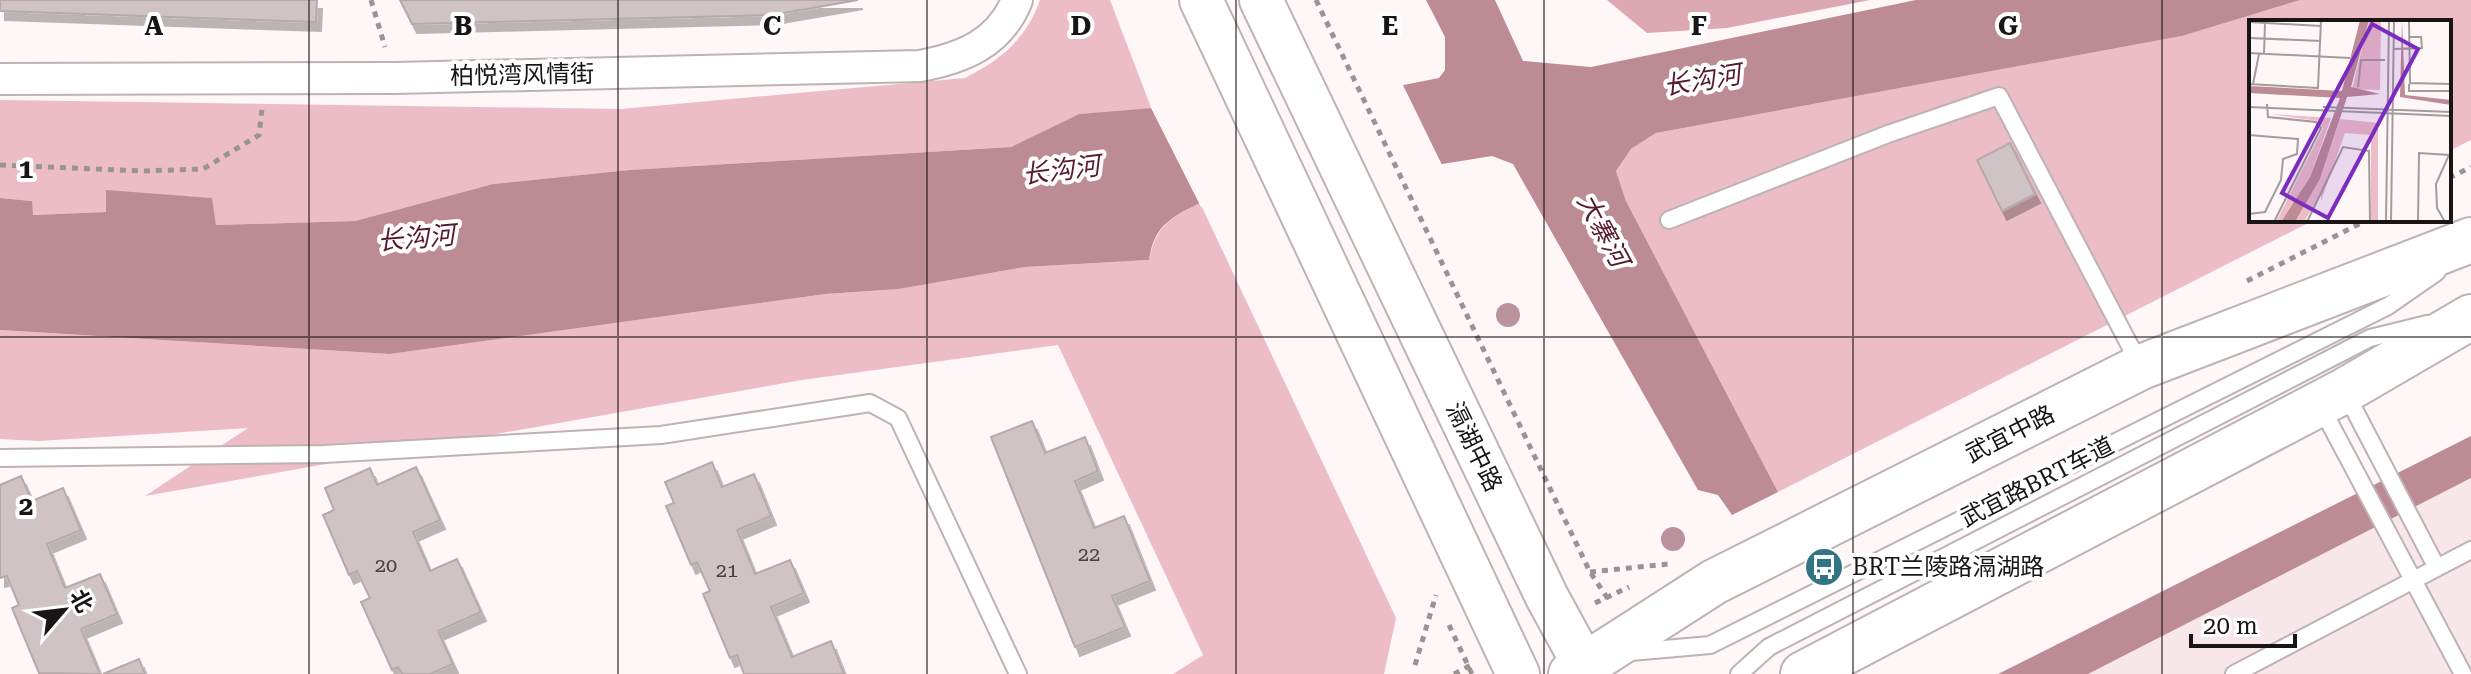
<svg xmlns="http://www.w3.org/2000/svg" width="2471" height="674" font-family="'Roboto Serif','Noto Sans SC',serif">
	<style>
		.built { fill: #f8e7ea }
		.green { fill: #ecbdc6 }
		.forest { fill: #dca8b2 }
		.water { fill: #bd8b94 }
		.pier { fill: #fef6f7 }
		.building { fill: #d0c3c5; stroke: #b5a9ab; stroke-width: 2; filter: url(#shadow) }
		.lines { fill: none; stroke-linecap: round; stroke-linejoin: round }
		.lane-casing { stroke: #beb2b4; stroke-width: 20 }
		.street-casing { stroke: #beb2b4; stroke-width: 34 }
		.secondary-casing { stroke: #beb2b4; stroke-width: 46 }
		.primary-casing { stroke: #beb2b4; stroke-width: 48 }
		.path { stroke: #9a9394; stroke-width: 5; stroke-dasharray: 6 6; stroke-linecap: butt }
		.lane { stroke: #fff; stroke-width: 16 }
		.street { stroke: #fff; stroke-width: 30 }
		.secondary { stroke: #fff; stroke-width: 42 }
		.primary { stroke: #fff; stroke-width: 44 }
		.tree { fill: #ba929b }
		.grid { fill: none; stroke: #191415; stroke-width: 2; stroke-opacity: 0.55 }
		.labels { text-anchor: middle; dominant-baseline: central; stroke-width: 8; stroke-linejoin: round; paint-order: stroke }
		.number-label { font-size: 20px; fill: #474041 }
		.street-label { font-size: 24px; fill: #191415; stroke: #fff }
		.poi-label { font-size: 24px; fill: #191415; stroke: #fff; text-anchor: start }
		.water-label { font-size: 26px; font-style: italic; fill: #57192c; stroke: #fff }
		.inset-road { fill: none; stroke: #a29c9d; stroke-width: 2 }
		.view { fill: #7b2cbf; fill-opacity: 0.15; stroke: #7b2cbf; stroke-width: 4 }
		.inset-edge { fill: none; stroke: #191415; stroke-width: 4 }
		.grid-label { font-size: 26px; text-anchor: middle; font-weight: bold; fill: #191415; stroke: #fff; stroke-width: 8; stroke-linejoin: round; paint-order: stroke }
	</style>
	<defs>
		<filter id="shadow"><feDropShadow dx="5" dy="9" stdDeviation="0" flood-color="#0004"/></filter>
	</defs>
	<rect width="100%" height="100%" fill="#fef6f7"/>
	<path class="built" d="M2471,478V674H2088Z"/>
	<path class="green" d="M1040,0H1110L1152,110L1079,114L1011,147L629,170L493,184L355,221L216,225L211,198L106,191V212L32,215V201L0,198V100L621,109L965,78C1001,60 1026,39 1040,0Z
		M2300,0H2471V140L2449,151V22H2251V220H2314L1778,492L1626,201L1616,171L1631,149L1656,133L2182,36Z
		M1200,203L1396,618L1384,674H1173L1203,655L1058,345L802,380L145,496L248,428L39,441L0,439V330L390,354L826,294L899,289L1025,267L1149,260C1156,226 1169,219 1200,203Z"/>
	<path class="forest" d="M1607,0H1870L1727,28L1647,33Z"/>
	<path class="water" d="M1426,0H1495L1523,61L1591,67L1916,0H2300L2182,36L1656,133L1631,149L1616,171L1626,201L1778,492L1732,515L1718,495L1698,490L1513,164L1492,156L1200,203C1170,218 1154,226 1149,260L1025,267L899,289L826,294L390,354L0,330V198L32,201L33,215L106,212V190L212,198L216,225L355,221L493,184L629,170L1011,147L1079,114L1378,90L1439,78L1445,70V37Z
		M2471,436V478L2088,674H1998Z"/>
	<path class="pier" d="M1401,81L1444,169L1221,201L1201,207L1150,106Z"/>
	<path class="building" d="M0,0H317L316,22L0,11Z
		M400,0H858L772,15L412,24Z
		M2010,143L2035,194L2002,211L1977,160Z
		M1032,421L1045,453L1085,437L1098,471L1075,481L1094,528L1124,516L1150,581L1112,596L1125,627L1075,647L991,437Z
		M712,462L722,487L754,474L771,516L737,530L755,574L790,560L804,593L771,607L792,657L831,641L844,674H744L737,655L730,658L703,594L710,591L697,562L691,565L666,506L674,503L665,482Z
		M416,467L440,520L413,532L430,571L457,559L481,612L438,631L453,664L430,674H402L398,667L392,670L361,602L370,598L357,571L349,575L323,515L334,510L325,488L370,468L377,485Z
		M21,476L32,501L63,488L81,530L47,544L65,588L100,574L117,614L81,629L100,674L39,673L12,608L19,605L7,576L0,578V485Z
		M139,659L145,674H103Z"/>
	<g class="lines">
		<g class="lane-casing">
			<path id="lane" d="M1669,220L1888,134L1999,96L2140,365
				M2345,392L2437,568
				M2320,405L2463,674
				M0,458L324,454L661,435L870,403L898,418L1018,674
				M1631,652L1710,645L2388,306L2437,272
				M1739,674L1769,647L2370,338L2427,324
				M2234,674L2471,550"/>
		</g>
		<g class="street-casing">
			<path id="street" d="M0,79L395,78L920,66C963,58 1000,43 1017,0"/>
		</g>
		<g class="secondary-casing">
			<path id="secondary" d="M1201,0L1518,674
				M1261,0L1547,597L1589,674"/>
		</g>
		<g class="primary-casing">
			<path id="primary" d="M1571,674L1714,582L2141,367L2471,240
				M1803,674L2344,391L2471,317"/>
		</g>
		<path class="path" d="M371,0L385,47
			M1316,0L1590,572L1608,599
			M0,165L143,171L203,169L259,135L262,109
			M2449,178L2471,167
			M2247,281L2367,220
			M1590,572L1668,564
			M1595,603L1629,587
			M1449,625L1472,674
			M1415,665L1436,595
			M1454,674L1471,665"/>
		<use href="#lane" class="lane"/>
		<use href="#street" class="street"/>
		<use href="#secondary" class="secondary"/>
		<use href="#primary" class="primary"/>
	</g>
	<g class="tree">
		<circle cx="1508" cy="315" r="12"/>
		<circle cx="1673" cy="539" r="12"/>
	</g>
	<path class="grid" d="M309,0V674M618,0V674M927,0V674M1236,0V674M1544,0V674M1853,0V674M2162,0V674M0,337H2471"/>
	<defs>
		<g id="bus-disc" transform="scale(2)"><circle r="9.5" fill="#317585" stroke="#fff"/><path d="M-5-6H5V4H4V6H2V4H-2V6H-4V4H-5ZM-3.5-4V0h7V-4ZM-3.5 1.2v1.5H-2V1.2ZM2 1.2v1.5H3.5V1.2Z" fill="#fff"/></g>
	</defs>
	<g fill-rule="evenodd">
		<use href="#bus-disc" x="1824" y="567"/>
	</g>
	<g class="labels">
		<g class="number-label">
			<text x="1089" y="554">22</text>
			<text x="386" y="565">20</text>
			<text x="727" y="570">21</text>
		</g>
		<g class="street-label">
			<text transform="translate(522 75) rotate(-1)">柏悦湾风情街</text>
			<text transform="translate(2010 434) rotate(-27)">武宜中路</text>
			<text transform="translate(1474 447) rotate(64)">滆湖中路</text>
			<text transform="translate(2037 482) rotate(-27)">武宜路BRT车道</text>
		</g>
		<g class="poi-label">
			<text x="1852" y="567">BRT兰陵路滆湖路</text>
		</g>
		<g class="water-label">
			<text transform="translate(1702 80) rotate(-9)">长沟河</text>
			<text transform="translate(1061 170) rotate(-7)">长沟河</text>
			<text transform="translate(1603 230) rotate(62)">大寨河</text>
			<text transform="translate(416 238) rotate(-5)">长沟河</text>
		</g>
	</g>
	<g transform="translate(2249 20)">
		<rect width="202" height="202" fill="#fef6f7"/>
		<path d="M120,0H132L131,70L103,69ZM20,94L82,98L61,157L32,202H27L74,108L69,101ZM91,99L129,103V202H122V115L96,113L72,181V174L55,202H46L71,159Z" fill="#ecbdc6"/>
		<path d="M111,0H120L102,67L131,74L98,77L71,159L46,202H32L61,157L91,78L0,73V66L93,71ZM153,0L156,75L202,80V85L151,77Z" fill="#bd8b94"/>
		<path class="inset-road" d="M160,0L161,63L202,64M0,2L72,6M0,18L72,21M145,29L173,28L172,17H160M0,33L101,38M15,34L16,3M0,64L69,68L72,0M4,64L10,34M160,64V71H202M109,67L112,40H136M18,84L19,97L67,102L72,108L25,202M0,87L202,96M74,87L202,92M0,115L49,119L48,134L34,139L32,160L16,192L0,194M58,202L94,127L120,131L121,202M137,202L140,0M142,202L145,0M169,202L170,133L200,135L187,164L188,188L196,202"/>
		<path class="view" d="M123,4L169,29L79,198L33,173Z"/>
		<rect width="202" height="202" class="inset-edge"/>
	</g>
	<g class="grid-label">
		<text x="154" y="35">A</text>
		<text x="463" y="35">B</text>
		<text x="772" y="35">C</text>
		<text x="1081" y="35">D</text>
		<text x="1390" y="35">E</text>
		<text x="1699" y="35">F</text>
		<text x="2008" y="35">G</text>
		<text x="26" y="178">1</text>
		<text x="26" y="515">2</text>
	</g>
	<g transform="translate(64 610) rotate(62)" stroke="#ffffff" stroke-width="6" paint-order="stroke">
	<path d="M0-6L14 30L0 20L-14 30Z" fill="#191415"/>
	<text y="-12" font-size="22" font-weight="bold" text-anchor="middle" fill="#191415">北</text>
	</g>
	<path d="M2191 634v12h104v-12" fill="none" stroke="#191415" stroke-width="4"/>
	<text x="2203" y="634" font-size="24" fill="#191415" stroke="#ffffff" stroke-width="6" paint-order="stroke">20 m</text>
</svg>
